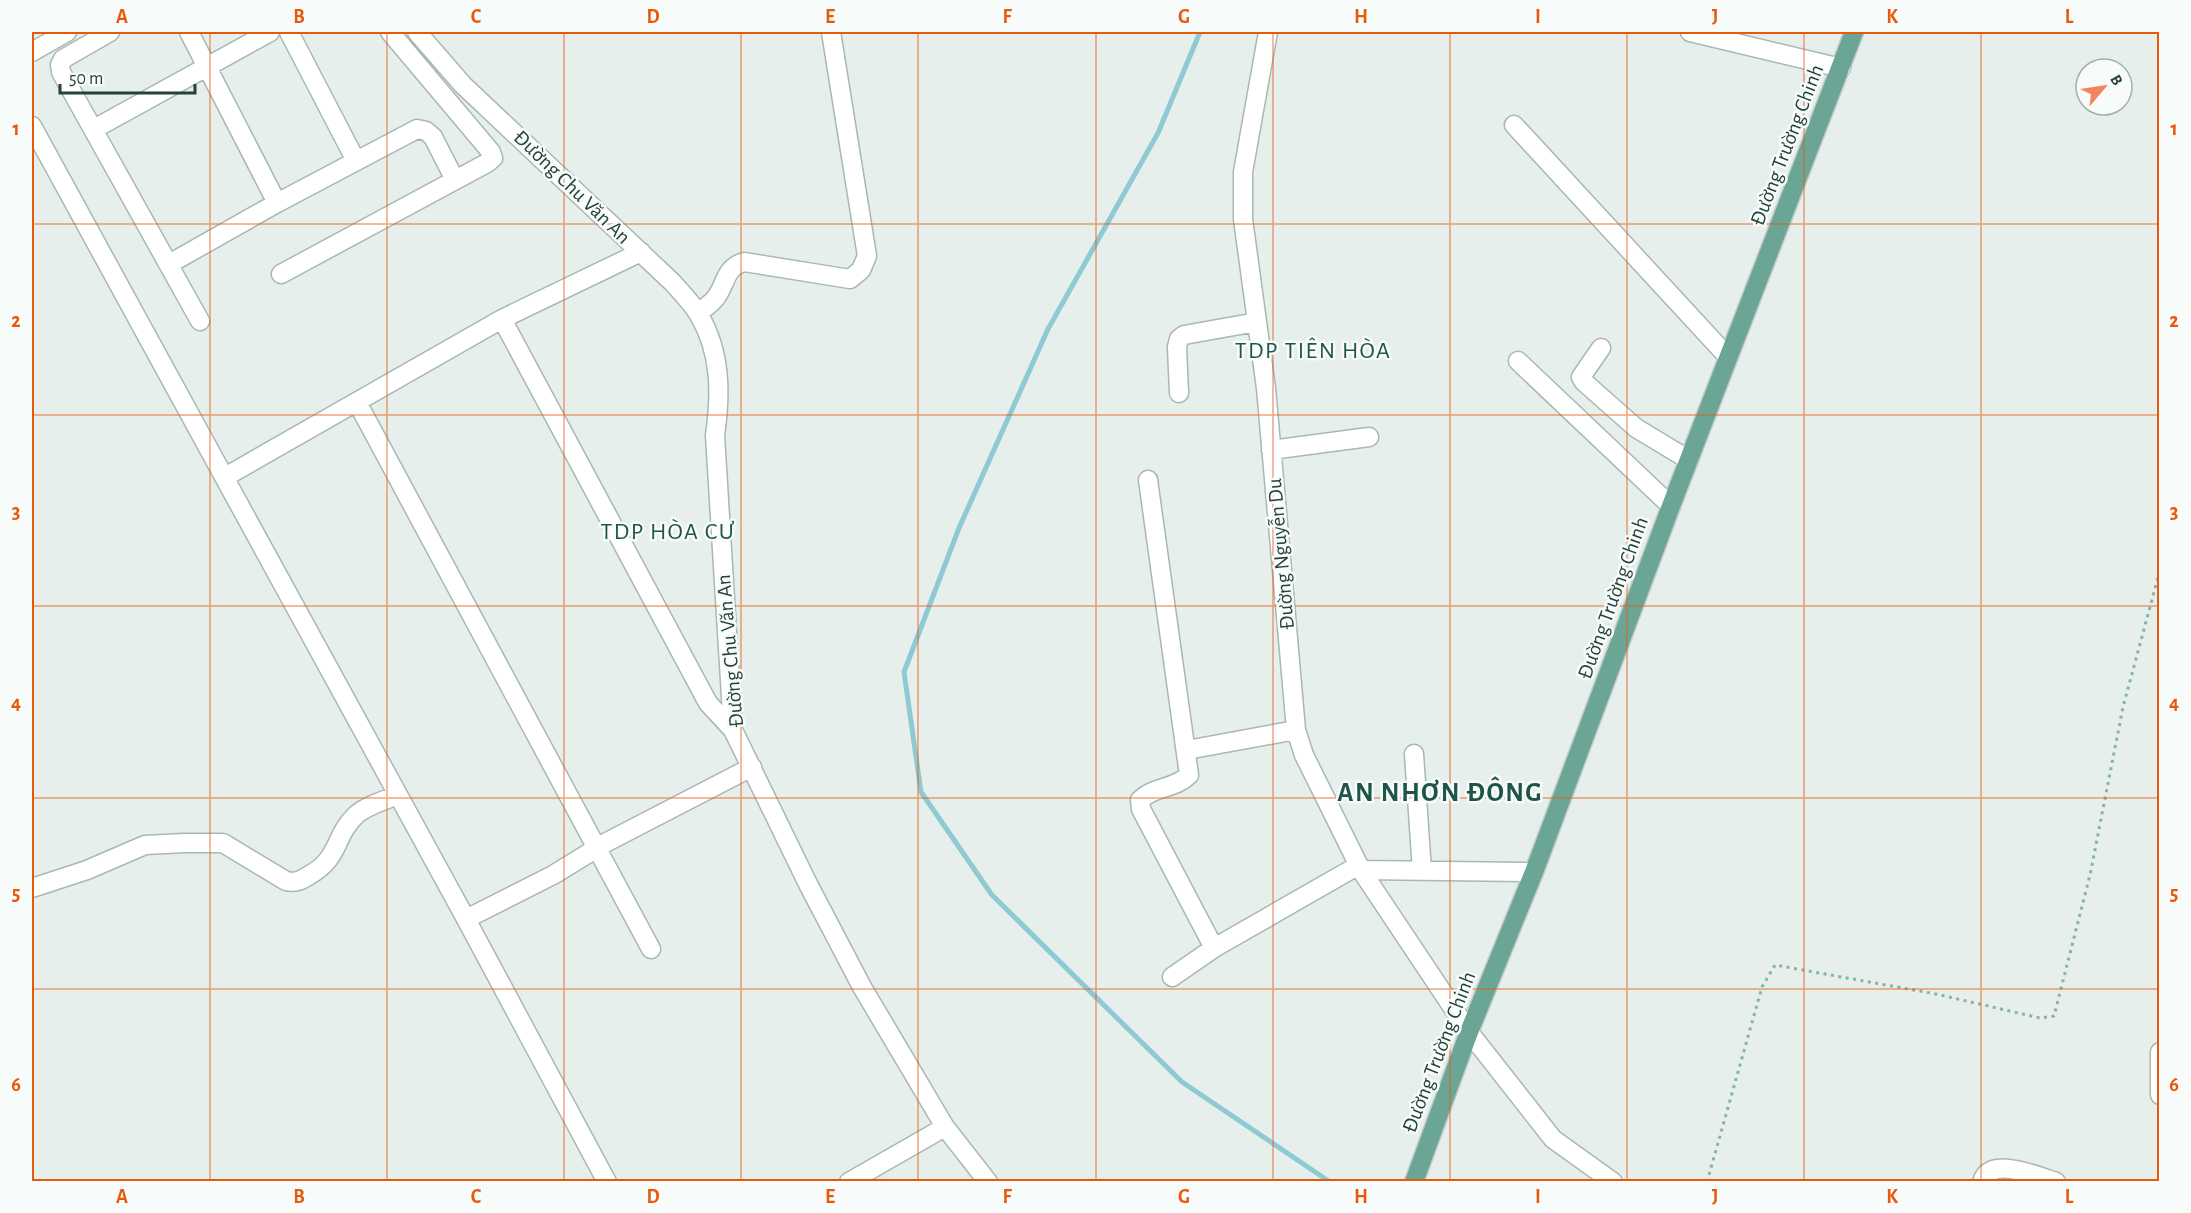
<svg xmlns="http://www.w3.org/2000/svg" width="2191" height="1213" font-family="'Alegreya Sans',sans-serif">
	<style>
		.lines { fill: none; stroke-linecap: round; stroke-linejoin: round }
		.stream { stroke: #8ec9d4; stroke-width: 5 }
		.minor-casing { stroke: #a8b8b2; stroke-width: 21 }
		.major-casing { stroke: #c2cac8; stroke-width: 21 }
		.path { stroke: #86b3a5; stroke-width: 3; stroke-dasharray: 3 4.5; stroke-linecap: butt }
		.minor { stroke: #fff; stroke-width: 18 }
		.major { stroke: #6aa596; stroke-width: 18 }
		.grid { fill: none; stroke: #e8590c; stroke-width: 1.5; stroke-opacity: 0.55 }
		.labels { text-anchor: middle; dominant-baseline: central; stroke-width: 5; stroke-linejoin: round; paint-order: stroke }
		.street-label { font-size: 21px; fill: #24423a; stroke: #f7fbf9 }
		.quarter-label { font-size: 24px; letter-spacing: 1.5px; fill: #1f5548; stroke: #f7fbf9 }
		.district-label { font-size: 27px; font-weight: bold; letter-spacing: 1.5px; fill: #1f5548; stroke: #f7fbf9 }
		.neatline { fill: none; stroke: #e8590c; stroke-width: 2 }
		.grid-label { font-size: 20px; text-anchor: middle; font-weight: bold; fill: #e8590c }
	</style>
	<rect width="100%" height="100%" fill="#e6efeb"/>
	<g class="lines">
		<path class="stream" d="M1200,32L1158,133L1048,329L959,528L904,672L921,792L992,895L1182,1082L1330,1182"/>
		<g class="minor-casing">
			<path id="minor" d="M110,32L63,59L60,65L61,72L200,321
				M189,32L277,203
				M289,32L356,161
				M417,32L463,85L672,282C681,292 692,303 699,315C721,352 721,394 715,435L733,730L808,884L862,987L945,1127L988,1182
				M1268,32L1243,172V219L1266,388L1296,730L1304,755L1361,870L1469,1032L1553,1139L1613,1182
				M1690,32L1841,68
				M32,52L67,32
				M1514,125L1728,357
				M32,126L466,919L607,1182
				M94,129L270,32
				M169,264L277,203L417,129L426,131L433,137L455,180
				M281,274L487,163L493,158L491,152L390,32
				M698,313C704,308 713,303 717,296C727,281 725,268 744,262L850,279L861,270L867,256L831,32
				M502,319L708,703L733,730
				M1601,348L1581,377L1584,382L1636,428L1689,460
				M1518,361L1671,506
				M1179,393L1177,347L1179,339L1184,335L1257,322
				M357,402L651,949
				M1271,450L1369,437
				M225,477L502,319L641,252
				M1148,480L1189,775C1175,789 1154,786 1140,800L1141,809L1214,948
				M1187,750L1296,730
				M1414,754L1422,871
				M1361,870L1534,872
				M32,888L87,870L145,845L185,843H223L286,881C295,883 300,881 308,876C341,858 333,837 356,815C366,806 385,800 398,795
				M466,919L553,875L607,842L752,767
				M1172,977L1214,948L1359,865
				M2160,1052V1095
				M849,1182L945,1127
				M1982,1182C1989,1155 2037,1176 2056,1182"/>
		</g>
		<g class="major-casing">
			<path id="major" d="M1414,1182L1469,1032L1534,872L1671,506L1854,32"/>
		</g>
		<path class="path" d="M1707,1182L1762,987L1775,965L1936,994L2040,1018L2054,1016L2090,875L2123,707L2160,570"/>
		<use href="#minor" class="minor"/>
		<use href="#major" class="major"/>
	</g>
	<path class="grid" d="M210,32V1182M387,32V1182M564,32V1182M741,32V1182M918,32V1182M1096,32V1182M1273,32V1182M1450,32V1182M1627,32V1182M1804,32V1182M1981,32V1182M32,224H2160M32,415H2160M32,606H2160M32,798H2160M32,989H2160"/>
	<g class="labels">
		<g class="street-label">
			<text transform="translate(1787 145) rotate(-69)">Đường Trường Chinh</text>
			<text transform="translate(572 187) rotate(44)">Đường Chu Văn An</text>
			<text transform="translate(1281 554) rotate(-95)">Đường Nguyễn Du</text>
			<text transform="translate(1613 598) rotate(-70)">Đường Trường Chinh</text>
			<text transform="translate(730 651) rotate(-95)">Đường Chu Văn An</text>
			<text transform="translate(1439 1052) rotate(-69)">Đường Trường Chinh</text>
		</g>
		<g class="quarter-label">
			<text x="1313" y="351">TDP TIÊN HÒA</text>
			<text x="668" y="532">TDP HÒA CƯ</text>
		</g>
		<g class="district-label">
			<text x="1440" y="792">AN NHƠN ĐÔNG</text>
		</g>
	</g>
	<rect width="2191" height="1213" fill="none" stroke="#f7fbf9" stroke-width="66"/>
	<g transform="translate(2104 87) rotate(61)"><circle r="28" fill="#f7fbf9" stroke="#a3b1ad" stroke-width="1.5"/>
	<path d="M0-4.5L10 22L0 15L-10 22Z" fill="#f4845f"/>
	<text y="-9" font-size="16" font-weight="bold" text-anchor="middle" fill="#24423a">B</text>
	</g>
	<path d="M60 84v9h135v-9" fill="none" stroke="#24423a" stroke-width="3"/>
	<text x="69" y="84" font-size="18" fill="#24423a" stroke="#f7fbf9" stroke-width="4.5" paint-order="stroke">50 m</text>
	<rect x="33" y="33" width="2125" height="1147" class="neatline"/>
	<g class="grid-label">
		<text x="122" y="23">A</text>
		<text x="299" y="23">B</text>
		<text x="476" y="23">C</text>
		<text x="653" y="23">D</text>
		<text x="830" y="23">E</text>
		<text x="1007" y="23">F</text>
		<text x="1184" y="23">G</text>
		<text x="1361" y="23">H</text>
		<text x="1538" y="23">I</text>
		<text x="1715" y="23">J</text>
		<text x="1892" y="23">K</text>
		<text x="2069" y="23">L</text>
		<text x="16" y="135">1</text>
		<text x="2174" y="135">1</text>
		<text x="16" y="327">2</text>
		<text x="2174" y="327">2</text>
		<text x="16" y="518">3</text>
		<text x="2174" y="518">3</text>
		<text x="16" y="709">4</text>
		<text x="2174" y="709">4</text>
		<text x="16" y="900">5</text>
		<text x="2174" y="900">5</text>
		<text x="16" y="1091">6</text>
		<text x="2174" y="1091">6</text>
		<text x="122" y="1203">A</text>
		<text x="299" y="1203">B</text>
		<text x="476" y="1203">C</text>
		<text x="653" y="1203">D</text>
		<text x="830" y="1203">E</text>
		<text x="1007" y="1203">F</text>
		<text x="1184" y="1203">G</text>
		<text x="1361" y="1203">H</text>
		<text x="1538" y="1203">I</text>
		<text x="1715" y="1203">J</text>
		<text x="1892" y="1203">K</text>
		<text x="2069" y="1203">L</text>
	</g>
</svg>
